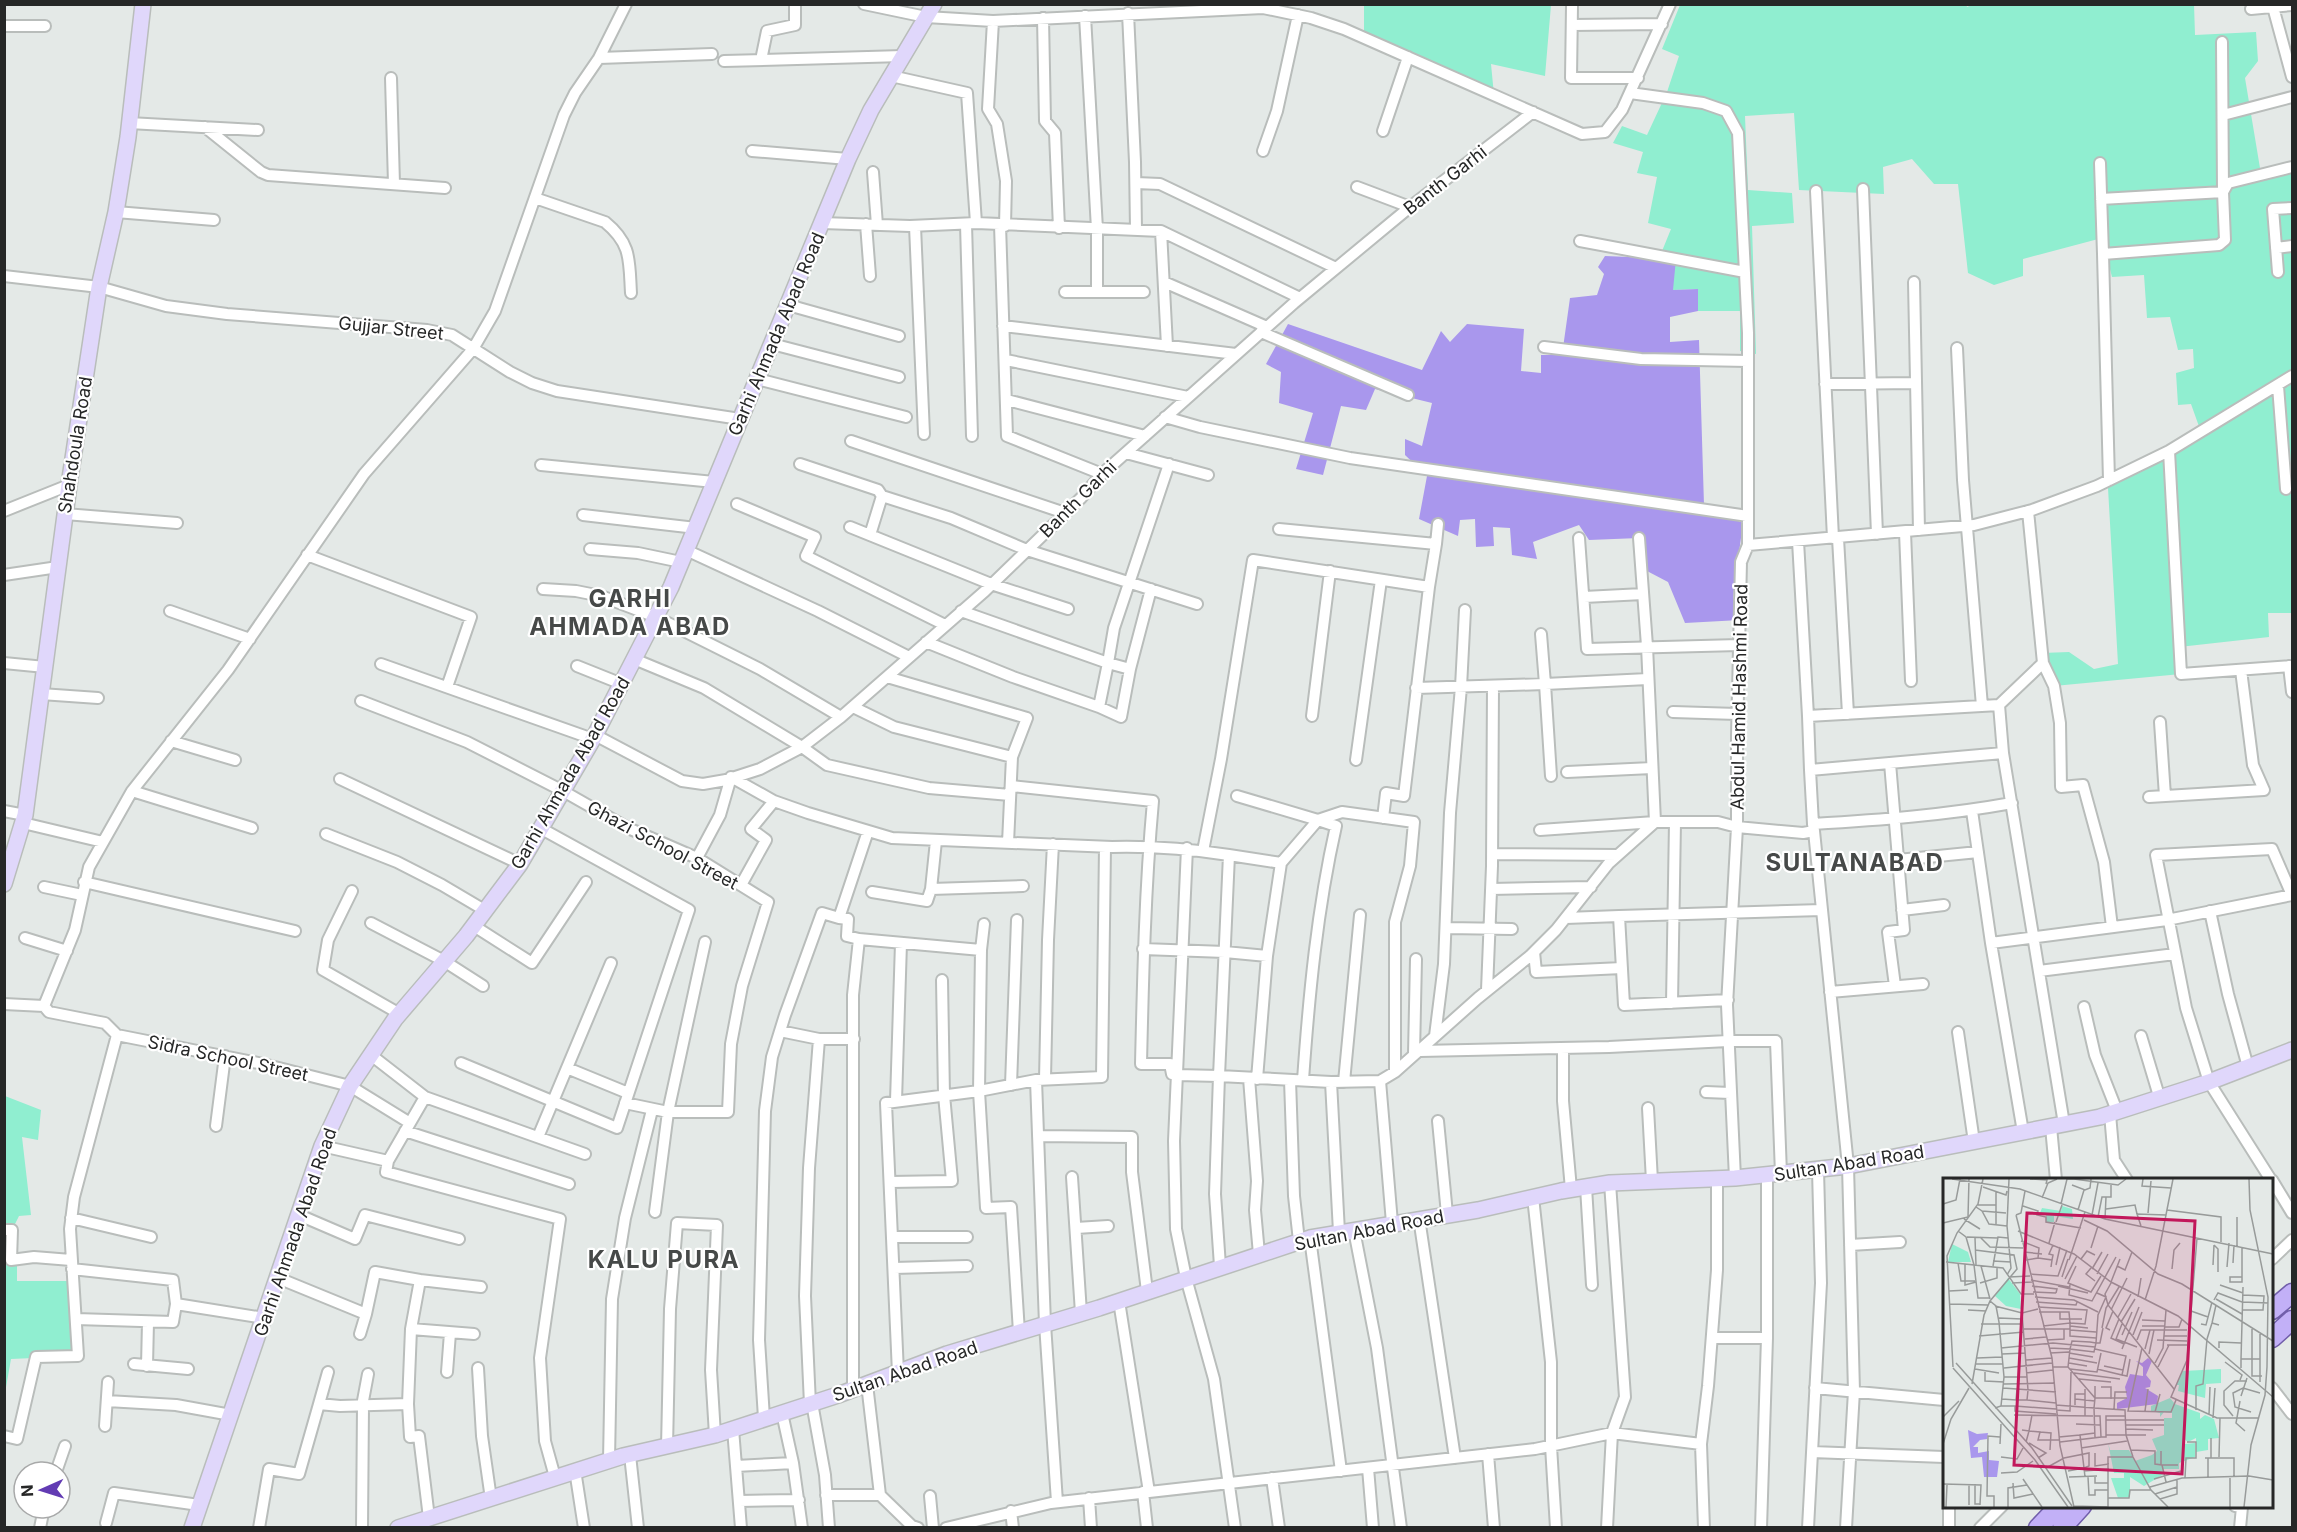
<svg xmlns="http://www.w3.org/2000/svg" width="2297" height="1532" font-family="Inter,sans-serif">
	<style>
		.green { fill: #90eed0 }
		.water { fill: #a997ed }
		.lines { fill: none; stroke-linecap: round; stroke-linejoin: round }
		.street-casing { stroke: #b9bdbb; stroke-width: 14 }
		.secondary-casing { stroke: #b9bdbb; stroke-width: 18 }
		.primary-casing { stroke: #715eaa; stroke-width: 21 }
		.street { stroke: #fff; stroke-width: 10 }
		.secondary { stroke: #e0d7fb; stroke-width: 15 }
		.primary { stroke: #c2b0f7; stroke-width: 18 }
		.labels { text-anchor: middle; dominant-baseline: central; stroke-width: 4.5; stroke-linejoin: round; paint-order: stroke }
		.street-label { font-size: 18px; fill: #262727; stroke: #fff }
		.district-label { font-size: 24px; font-weight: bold; letter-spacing: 1.5px; fill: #464948; stroke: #fff }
		.inset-road { fill: none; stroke: #989b9a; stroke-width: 1.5 }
		.view { fill: #c2185b; fill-opacity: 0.15; stroke: #c2185b; stroke-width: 3 }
		.inset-edge { fill: none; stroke: #262727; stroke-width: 3 }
	</style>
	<rect width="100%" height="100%" fill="#e4e9e7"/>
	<path class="green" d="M1966,4L1967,7L1974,4H2194L2195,35L2256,32L2258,61L2245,78L2261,174L2292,167V613H2268L2269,637L2179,647L2181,674L2054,686L2042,653L2069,652L2094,669L2118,664L2108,488L2201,432L2191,404L2178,405L2176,373L2194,368L2193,349L2178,350L2170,317L2147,318L2144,275L2112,277L2102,238L2023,259V276L1994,285L1968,273L1958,184H1934L1912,159L1883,167L1884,194L1799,190L1794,113L1745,116L1748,190L1792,193L1794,223L1752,226L1756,354L1740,351V311H1698V289L1673,290L1660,256L1671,229L1648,223L1657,177L1637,173L1643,152L1613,143L1622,126L1647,135L1667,92L1679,56L1662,49L1680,5Z
		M1364,5H1551L1545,76L1491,64L1494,95L1364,38Z
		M5,1096L41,1110L38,1140L22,1137L31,1215L19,1216L12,1230L17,1259V1281H73L78,1356L11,1359L5,1393Z"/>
	<path class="water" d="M1605,256L1676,259L1673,290L1698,289V311L1670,317V342L1699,340L1704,505L1743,523L1733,597L1740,620L1685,623L1668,582L1647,571L1639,538L1589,540L1579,525L1533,542L1537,559L1512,555L1510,528L1493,527L1494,546L1476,547L1475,519L1460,520L1458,536L1419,519L1427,476L1405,455V439L1422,446L1432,403L1375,389L1366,410L1341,406L1323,475L1296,469L1313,413L1279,403L1281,372L1266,364L1288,324L1422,370L1441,331L1450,342L1467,324L1524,329L1521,371L1541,373V355H1562L1570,298L1597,295L1604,274L1598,267Z"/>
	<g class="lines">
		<g class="street-casing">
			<path id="street" d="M864,4L926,17L993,21L1263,8L1311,18L1344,29L1582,134L1605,132L1622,110L1670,4
				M1572,6L1571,78H1638
				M2273,7L2292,77
				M2251,9L2292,5
				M1128,13L1135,162L1136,230
				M1085,16L1097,229V292
				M1043,18L1045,121L1055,133L1059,228
				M993,21L988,109L997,124L1006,181L1005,226
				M1572,25L1662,24
				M4,26H45
				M599,58L712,54
				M761,60L767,31L795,25V4
				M724,61L903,56
				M891,76L967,93L976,223
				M391,78L394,184
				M2223,115L2292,97
				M129,123L258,130
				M205,127L261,172L268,175L445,188
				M1383,131L1408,57
				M752,151L848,159
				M1263,151L1277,111L1298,15
				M2100,163L2103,254
				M873,172L877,225
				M1136,183L1160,184L1336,268
				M1357,187L1410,207
				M1863,189L1877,534
				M1816,191L1833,538
				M535,198L605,222C632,244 629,261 631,293
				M2101,199L2223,192L2222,42
				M116,212L214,220
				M822,223L910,226L976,223L1161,231L1300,298
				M866,224L870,276
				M966,224L972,436
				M1000,225L1007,436L1102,474
				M915,226L924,434
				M1161,231L1167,346
				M1580,241L1745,272
				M2276,248L2292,246
				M2278,272L2273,209L2292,208
				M4,276L99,287L166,306L227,314L427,330L452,335L510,372L532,383L557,391L740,419
				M1164,282L1267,327
				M1914,282L1919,530
				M1065,292H1144
				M788,305L899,336
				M1003,326L1236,354
				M1261,332L1408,395
				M772,344L899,377
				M1544,347L1641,359L1748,361
				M1957,348L1963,480L1982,706
				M1006,360L1188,397
				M757,379L906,417
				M1825,384L1916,383
				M2278,386L2286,489
				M1007,400L1145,436
				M1165,417L1200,427L1350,458L1748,516V333L1738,133L1726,111L1703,103L1630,93
				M851,441L1065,513
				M2169,451L2181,674L2292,666
				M1126,453L1208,475
				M800,464L878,490L882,496L951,518L1027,550L1197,604
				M541,465L714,482
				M2109,480L2103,254L2219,245L2225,240L2223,192L2228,183L2292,167
				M737,504L815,537L806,556L945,625
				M4,511L69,485
				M2028,511L2043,663L2054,686L2060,723L2061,787L2083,785L2104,862L2112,927
				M65,514L177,523
				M583,515L696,528
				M850,527L991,584L1068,609
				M1279,529L1436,544L1429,587
				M1905,532L1911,681
				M870,535L882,496
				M1579,538L1587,649L1739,645
				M1838,538L1848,714
				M1798,541L1808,716L1999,705L2003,753
				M1436,544L1438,524
				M1748,545V516
				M590,549L638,553L681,562
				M686,550L818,611L909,657
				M307,555L471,617L447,687
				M4,575L58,567
				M543,589L576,591L601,596L656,617L760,669L841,717
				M1584,597L1643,594
				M170,611L250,639
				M961,611L1108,663L1114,628L1169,464
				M926,642L1013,677L1099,707L1108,663L1130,669L1151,589
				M634,659L704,688L802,747L827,765L929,788L1010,795
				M4,663L45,667
				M381,664L593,739
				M577,666L622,684
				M2289,666L2292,692
				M1416,688L1545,684L1541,634
				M41,694L98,698
				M361,701L467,742L563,791L628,828L697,858L768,902L742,986L731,1044L728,1112H668L625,1103
				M1999,705L2043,663
				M853,707L894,727L1012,757L1027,718L887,677
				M1099,707L1121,717L1130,669
				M1673,712L1737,714
				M1312,716L1330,571
				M1808,716L1810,770
				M2160,722L2165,796
				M595,735L682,781L703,784L726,780L760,769L802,747L841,717L985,591L1081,498L1102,474L1294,303L1410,207L1533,112
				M171,741L235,760
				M1356,760L1381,580
				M1890,763L1904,930L1888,932L1895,986
				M1567,772L1652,768
				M1551,776L1545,684L1648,679
				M340,779L520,864
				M132,791L252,828
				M1237,796L1318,820L1342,812L1414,822L1410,866L1395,922V1072
				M2149,797L2264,790L2253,765L2241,670
				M4,811L25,815
				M1972,811L1991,943L2167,920L2292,895L2272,849L2156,855L2186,1008L2209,1082L2271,1180
				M23,823L103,842
				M1813,824L1810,770L2003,753L2064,1124
				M1540,830L1655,822L1647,646L1639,538
				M1814,831L1848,1166L1854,1391L1846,1528
				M326,834L397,862L442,885L486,911
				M1008,843L1012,757
				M1187,848L1174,1141L1176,1229L1186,1278L1214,1379L1235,1528
				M1203,851L1221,759L1253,560L1429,587L1404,796L1386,793L1383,818
				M1492,854L1618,855
				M1229,855L1281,863
				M697,858L720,815L731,777L774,801L808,813L892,838L1112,847C1152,846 1190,849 1229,855L1219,1076L1177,1075L1172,1074L1170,1064H1141C1143,976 1145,889 1153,801L1012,786
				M1898,860L1978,852
				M84,882L295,931
				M741,885L766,840L751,829L774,801
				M44,887L82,895
				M931,889L1023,886
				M1491,889L1591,887
				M352,891L328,940L323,970L400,1014
				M872,892L927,901L931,889L936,841
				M1902,910L1944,905
				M2210,911L2228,994L2248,1067
				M1619,916L1822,910
				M839,918L848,919L847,936L859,939
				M1566,918L1619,916L1624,1005L1728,1000
				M371,923L444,961L483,986
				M474,926L532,963L586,882
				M1446,928L1512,929
				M25,938L67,951
				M1991,943L2023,1132
				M1143,949L1225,952L1267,956
				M981,950L984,924
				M1534,952L1536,972L1622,968
				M2039,971L2175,954
				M1487,990L1492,866L1493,686
				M1830,992L1923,984
				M1672,1003L1675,822
				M4,1004L44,1006
				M44,1006L75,930L89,867L132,791L228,670L364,474L473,349L495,311L564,115L575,93L599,58L626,4
				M44,1006L49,1012L105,1023L117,1035L263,1064L350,1086L410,1123
				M2084,1007L2095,1055L2117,1111
				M780,1031L819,1039L809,1168L805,1296L810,1404
				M1958,1032L1974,1142
				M1435,1036L1444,964L1450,813L1461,687L1465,610
				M2141,1036L2159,1096
				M819,1039H854
				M1563,1048V1101L1571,1189
				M1420,1051L1609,1047L1728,1041H1776L1781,1174
				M1414,1054L1416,959
				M371,1055L425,1097L585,1154
				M461,1063L617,1128L689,910L542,829
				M567,1068L628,1093
				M1249,1078L1257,1181L1255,1210L1259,1254
				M1045,1079L1048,940L1053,844
				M1257,1079L1267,956L1281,863L1318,820L1336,826C1317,910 1309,995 1303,1080
				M1036,1080L1102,1077L1105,847
				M1290,1080L1294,1196L1299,1241
				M1331,1082L1339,1232
				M1344,1082L1360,915
				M1011,1085L1017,920
				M1706,1092L1730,1093
				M896,1101L901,943
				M1648,1108L1652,1181
				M2110,1114L2114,1160L2127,1180
				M1438,1121L1447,1214
				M216,1126L225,1056
				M2051,1127L2056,1180
				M405,1131L569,1184
				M1038,1136L1132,1137V1172L1147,1291
				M538,1137L611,963
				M322,1146L388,1161L386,1172L560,1219L540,1358L545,1441L555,1477
				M388,1161L425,1097
				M1072,1177L1081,1313
				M1735,1178L1727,1005L1737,827L1803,833L1814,831L1813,824C1880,820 1946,815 2012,803
				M2272,1180L2292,1213
				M890,1182L952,1181L944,1095L942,980
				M1586,1187L1592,1285
				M1533,1197L1551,1362V1446L1556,1528
				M655,1212L668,1112L705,942
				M299,1215L355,1239L365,1215L459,1239
				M71,1218L151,1237
				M1419,1218L1455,1458
				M1392,1223L1380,1081L1395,1072L1478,998L1530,956L1556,930L1609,863L1655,822H1718L1737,827V736L1741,562L1748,545L1974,525L2032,510L2097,486L2169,451L2292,376
				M1076,1228L1108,1226
				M4,1230H12L11,1260L34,1257L71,1260
				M1354,1230L1377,1348L1401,1528
				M892,1237H967
				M1310,1238L1341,1471
				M1850,1245L1900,1242
				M2272,1259L2292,1240
				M1220,1266L1215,1194L1219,1076L1331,1082L1380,1081
				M894,1268L967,1266
				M72,1269L173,1280L176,1304L264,1318
				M278,1278L366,1314L375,1272L420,1280
				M1119,1301L1149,1492
				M76,1319L173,1322L176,1304
				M411,1329L474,1334
				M1019,1332L1011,1207L986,1208L979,1091L1036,1080L1045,1324L1057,1502
				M360,1334L366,1314
				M1712,1338H1767
				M134,1364L188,1369
				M147,1366L148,1322
				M478,1368L482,1436L491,1499
				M447,1372L450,1333
				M867,1384L880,1495L912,1526L918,1528
				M1815,1388L1944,1400
				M2272,1388L2292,1414
				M853,1389V995L859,939L981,950L979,1091L886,1103L898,1373
				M107,1401L176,1405L231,1415
				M812,1403L825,1475L829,1528
				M319,1404L328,1372
				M408,1404L411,1329L420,1280L481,1287
				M362,1406L368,1374
				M782,1413L793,1463L802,1528
				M764,1418L759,1340L765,1111L772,1057L785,1015L822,913L839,918L868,831
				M105,1426L108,1382
				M733,1429L741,1528
				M4,1436L17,1439L36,1357L78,1356L70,1229L74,1197L117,1035
				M1701,1444L1708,1386L1717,1270V1179
				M667,1447L670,1309L677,1223L717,1225L711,1370L715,1435
				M1812,1452L1944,1457
				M1488,1454L1494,1528
				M630,1455L638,1528
				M609,1460L612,1299L625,1218L652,1110
				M736,1466L793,1463
				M1368,1468L1373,1528
				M575,1470L584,1528
				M56,1472L65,1446
				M1272,1478L1279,1528
				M1143,1492L1147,1528
				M826,1495H880
				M930,1496L933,1528
				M1089,1498L1091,1528
				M739,1501L799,1500
				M2235,1506L2242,1507L2240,1528
				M1011,1511L1013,1528
				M106,1523L114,1493L199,1505
				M40,1528L44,1508
				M259,1528L269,1469L299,1474L319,1404L340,1406L408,1404L410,1437L419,1436L429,1518
				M362,1528L363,1406
				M946,1528L1051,1503L1535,1449L1612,1433L1701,1444L1704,1528
				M1607,1528L1612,1433L1625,1397L1610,1183
				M1761,1528L1767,1338V1175
				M1808,1528L1821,1283L1818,1170
				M1949,1528V1506
				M1980,1528L2002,1506"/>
		</g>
		<g class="secondary-casing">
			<path id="secondary" d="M4,884L25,815L69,485L99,287L116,212L128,137L143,4
				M192,1528L322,1146L350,1086L395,1019L466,936L520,864L593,739L671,587L848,159L871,110L934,4
				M398,1528L623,1456L715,1435L838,1395L947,1354L1099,1308L1310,1238L1478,1210L1561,1191L1610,1183L1735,1178L1848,1166L2100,1117L2209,1082L2292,1050"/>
		</g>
		<g class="primary-casing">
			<path id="primary" d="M2272,1310L2292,1293
				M2272,1338L2292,1320
				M2038,1528L2059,1506
				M2062,1528L2082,1506"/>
		</g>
		<use href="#street" class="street"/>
		<use href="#secondary" class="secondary"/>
		<use href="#primary" class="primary"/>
	</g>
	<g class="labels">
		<g class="street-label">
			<text transform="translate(1445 180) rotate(-38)">Banth Garhi</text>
			<text transform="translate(391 328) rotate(6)">Gujjar Street</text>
			<text transform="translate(776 334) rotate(-67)">Garhi Ahmada Abad Road</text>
			<text transform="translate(75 445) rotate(-81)">Shahdoula Road</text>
			<text transform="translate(1078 499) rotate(-45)">Banth Garhi</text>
			<text transform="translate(1739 697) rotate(-89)">Abdul Hamid Hashmi Road</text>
			<text transform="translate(570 773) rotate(-60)">Garhi Ahmada Abad Road</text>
			<text transform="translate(663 845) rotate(28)">Ghazi School Street</text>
			<text transform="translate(228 1058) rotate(12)">Sidra School Street</text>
			<text transform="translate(1849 1163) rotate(-9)">Sultan Abad Road</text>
			<text transform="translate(1369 1230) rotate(-11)">Sultan Abad Road</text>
			<text transform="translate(295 1232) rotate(-71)">Garhi Ahmada Abad Road</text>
			<text transform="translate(905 1371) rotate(-19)">Sultan Abad Road</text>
		</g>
		<g class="district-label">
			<text x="630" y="598">GARHI<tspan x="630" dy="28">AHMADA ABAD</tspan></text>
			<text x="1855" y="862">SULTANABAD</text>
			<text x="664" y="1259">KALU PURA</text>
		</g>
	</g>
	<g transform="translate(1943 1178)">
		<rect width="330" height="330" fill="#e4e9e7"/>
		<path d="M119,28L129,31L130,41L111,38V44H103V37L97,35L99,30L118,33ZM9,66L25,74L28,84H5ZM65,100L77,116L78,131L63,128L52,118ZM278,191V205L263,206L262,220L235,213L236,207H233L240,193ZM227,220L232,226L257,235V241L262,237L271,241L276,260L265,261V272L253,274V260L245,264L240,260L242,266L252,265V279L236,285V291H220L221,296L201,308L187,299V319L175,320L168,300H181V295H171L165,265L167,272H186L192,283L209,277L214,273L209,261L221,257V240H229V235L221,234L217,239V235L208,233V228Z" fill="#90eed0"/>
		<path d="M205,180L209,183L203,197L208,203L207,209L202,210L215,218L214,226L174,231V225L184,220L182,209L187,196L200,198V189L193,183L199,185ZM25,252L34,256L45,255L44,261L37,262L30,269H35V275L46,273V282L56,283L54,299H41L39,279L28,280Z" fill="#a997ed"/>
		<path class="inset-road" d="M9,1L77,11L162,41L330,76M87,1L104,2L103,6M131,1L175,7L183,1M200,1L199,8L228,10M129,7L142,12L147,10L148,1M40,9L63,17L64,13M99,20L105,5L114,1M0,26L13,22L17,1M118,26L124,1H131M35,27H53M80,28L95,33L94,37L103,39V44L138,50M33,29L39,33L46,46L64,48M163,31L192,27L194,36M135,32L141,12M224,32L278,39V64M39,33L63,35M205,35L208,3M73,37L109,180L117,268L131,329M73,37L78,35L82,13M149,37L155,5M155,39L159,19H163M294,39V68M21,41L37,51M162,41L163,19H168V7M141,42L164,53L215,96L239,106L330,163M113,44L119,27M0,45L25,39L26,1M53,46V14M198,48L194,36L223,37M15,53L23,59L31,87L60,90L78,116H91M75,53L131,76L168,104L235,138L330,219M24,59L55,60M37,59L47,69L80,70M32,60L33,87M254,60L244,182L228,219L274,240H315M78,63L96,70L95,80L83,82M106,65L112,44M271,67L275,71V94M148,70L155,48M81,74L99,76M95,80L109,82L108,89M138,81L144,73L152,77M109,82L110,77L106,76L110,67M126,82L142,34M50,83L68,84M3,84L31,87L35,120H47M15,85L18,103H32M290,85L291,67M22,86V107L33,104M113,87L117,69M270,87L271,67M38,88L47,121M50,88L55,59L65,60M133,88L125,105L148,114L158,98M174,88L182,92L189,74M284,89L286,65M148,90L143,96L152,103M149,91L159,74M229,91L231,72L237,65M87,96L115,98L124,72M154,96L165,76M64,97L68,90L64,48L66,1M66,99L87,98M119,99L125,81M299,99H287V104H299V69M122,101L134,78M88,102L126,109M168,104L177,81M37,105L54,100V89M69,105L89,104M168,105L162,116L165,127L231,211M127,106L126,117L149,123L173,79M277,107L300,115M89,108L114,111L113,115M115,108L145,115M6,113L25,112M90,114L113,115M154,115L163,119L155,137L153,165L151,174L127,171L129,163L147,164L153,165H157L160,150M92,119L131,122L155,134M195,119L198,100M273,121L299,136M202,122L213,88L230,1M271,122L275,115L299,124L325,125M47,123L53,128L56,144L61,199L58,228L52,230M93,124L133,127L134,124M7,126L45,127M52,128L79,135L95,131M95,129L144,132L142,146L127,145L126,134H96M25,132L43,133M168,132L184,100M299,132H320L321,118L300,117M248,133L265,139M117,134V141H139M175,139L188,116M56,140L79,141M176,141L168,160L181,166M199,142L222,143M178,144L192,121M269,145L273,127M38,146H80M179,146L173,161L194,169M258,146L263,147L269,124M127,148L145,150M199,148H222M222,149H236L239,141M159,150L163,130L176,109M81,151H127V145L100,148M127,151V158L153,160M309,151V198H319M127,152L153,154M167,152L163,150L170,133M222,152H244M317,156V204M179,157L189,134M190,157L199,134M36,158L81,154M221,158H244M82,161L103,159M264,161L269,145L276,147M104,162L121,161V151M194,162L198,152H222M214,162L244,163M224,167H244M58,170L110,165L152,169M106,170L127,171L125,189M199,170L185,233L228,234L233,222M276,170V164L298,165M152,171L183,178L179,197L154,191M179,171L196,129M202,171L207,152M107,175L126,174M126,175L150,179M59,176L82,175M206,176L211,152M34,180L59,179M126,180L154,185M298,181L300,109M83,182L109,180M282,184L299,197L297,202M13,185L89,270L129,328M126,185L144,188M212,185L220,170L223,132M33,186H60M161,188L180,192M10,189L4,78L14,55L35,26L40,1M110,189H125L152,220L151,230L182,232L183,257L190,279L208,312L225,329M215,189L226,167M10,190L92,282L125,329M61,190L109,185M298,190V181H317M32,191L56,195M127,191L154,194L158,175M42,194V203L61,204M83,195L110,192M131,195L177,201M179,197L184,198L187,181M61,199H84M136,201L168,204M29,206L41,137L47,123L74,91L71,77L32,72M61,206L112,205M152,208V220H184M158,209H168V221M60,210L113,214M298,218L304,200M59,221L73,222L74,211M132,221L152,223M73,222H84L85,212L79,135M84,222L113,225M297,223L293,245L302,253M113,227L151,230L152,260M132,227V216H142V211M58,228H72V233L113,236M72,228L113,231M171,231L172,214H184M113,232L127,233L128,194M253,232V208L260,206L264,161M202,233L205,211M212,234L217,216M308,234L292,229L290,215L300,210L317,215M71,237L150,238M266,237L267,209M142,238V216M290,238L281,227V213L292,203H304M0,239L16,223M270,240L272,210M163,242H182M182,242H221M133,246L157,247M183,247H221M183,251L210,252M79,252L86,253L89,237M97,254L108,255L107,272M163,257H203M116,259L137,257M158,259H163V238H182M268,260V280M83,264L86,253L97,254L95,262H116M117,264L158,259L157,238H151M86,265L103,275L95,280M0,266L8,241L26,210M57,266L58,246M138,270L184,263M188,272L212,273V286L219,287L223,304M218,273V287H235M152,275V288L166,286M58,279L74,281L80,270M276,279L277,240M262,280H291V298M103,290L121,280L146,275V288L141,290M141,290L137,257L152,255M125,293L141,290L142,299M141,293L166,291M58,295L74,294L90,283M152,298V305H165M126,299L154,298M145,299L146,317H152V312H165M242,300L243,280H253V264H244M265,300V280M287,300V329M80,301L99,329M211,301L238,293M70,305L71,320L90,316M0,306L38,307L37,327M26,306V327M32,306V326H37M207,309L239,300L306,298L330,302M212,316L234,309M165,320H186L187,312H208M217,321L234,316V301M131,328L165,329M3,329L4,307M51,329V318H44L45,258L57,259M65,329V310L84,307M165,329V279H190M301,329L308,267L322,217L324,189L325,119L307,32L306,1"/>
		<path class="view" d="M84,35L252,43L239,296L71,287Z"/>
		<rect width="330" height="330" class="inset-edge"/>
	</g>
	<rect width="2297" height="1532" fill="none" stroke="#262727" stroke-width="12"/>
	<g transform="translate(42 1490) rotate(267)"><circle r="28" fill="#ffffff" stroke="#a8a9a9" stroke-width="1.5"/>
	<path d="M0-4.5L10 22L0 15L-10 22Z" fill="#623bb3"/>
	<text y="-9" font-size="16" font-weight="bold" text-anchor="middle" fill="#262727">N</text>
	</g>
</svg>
